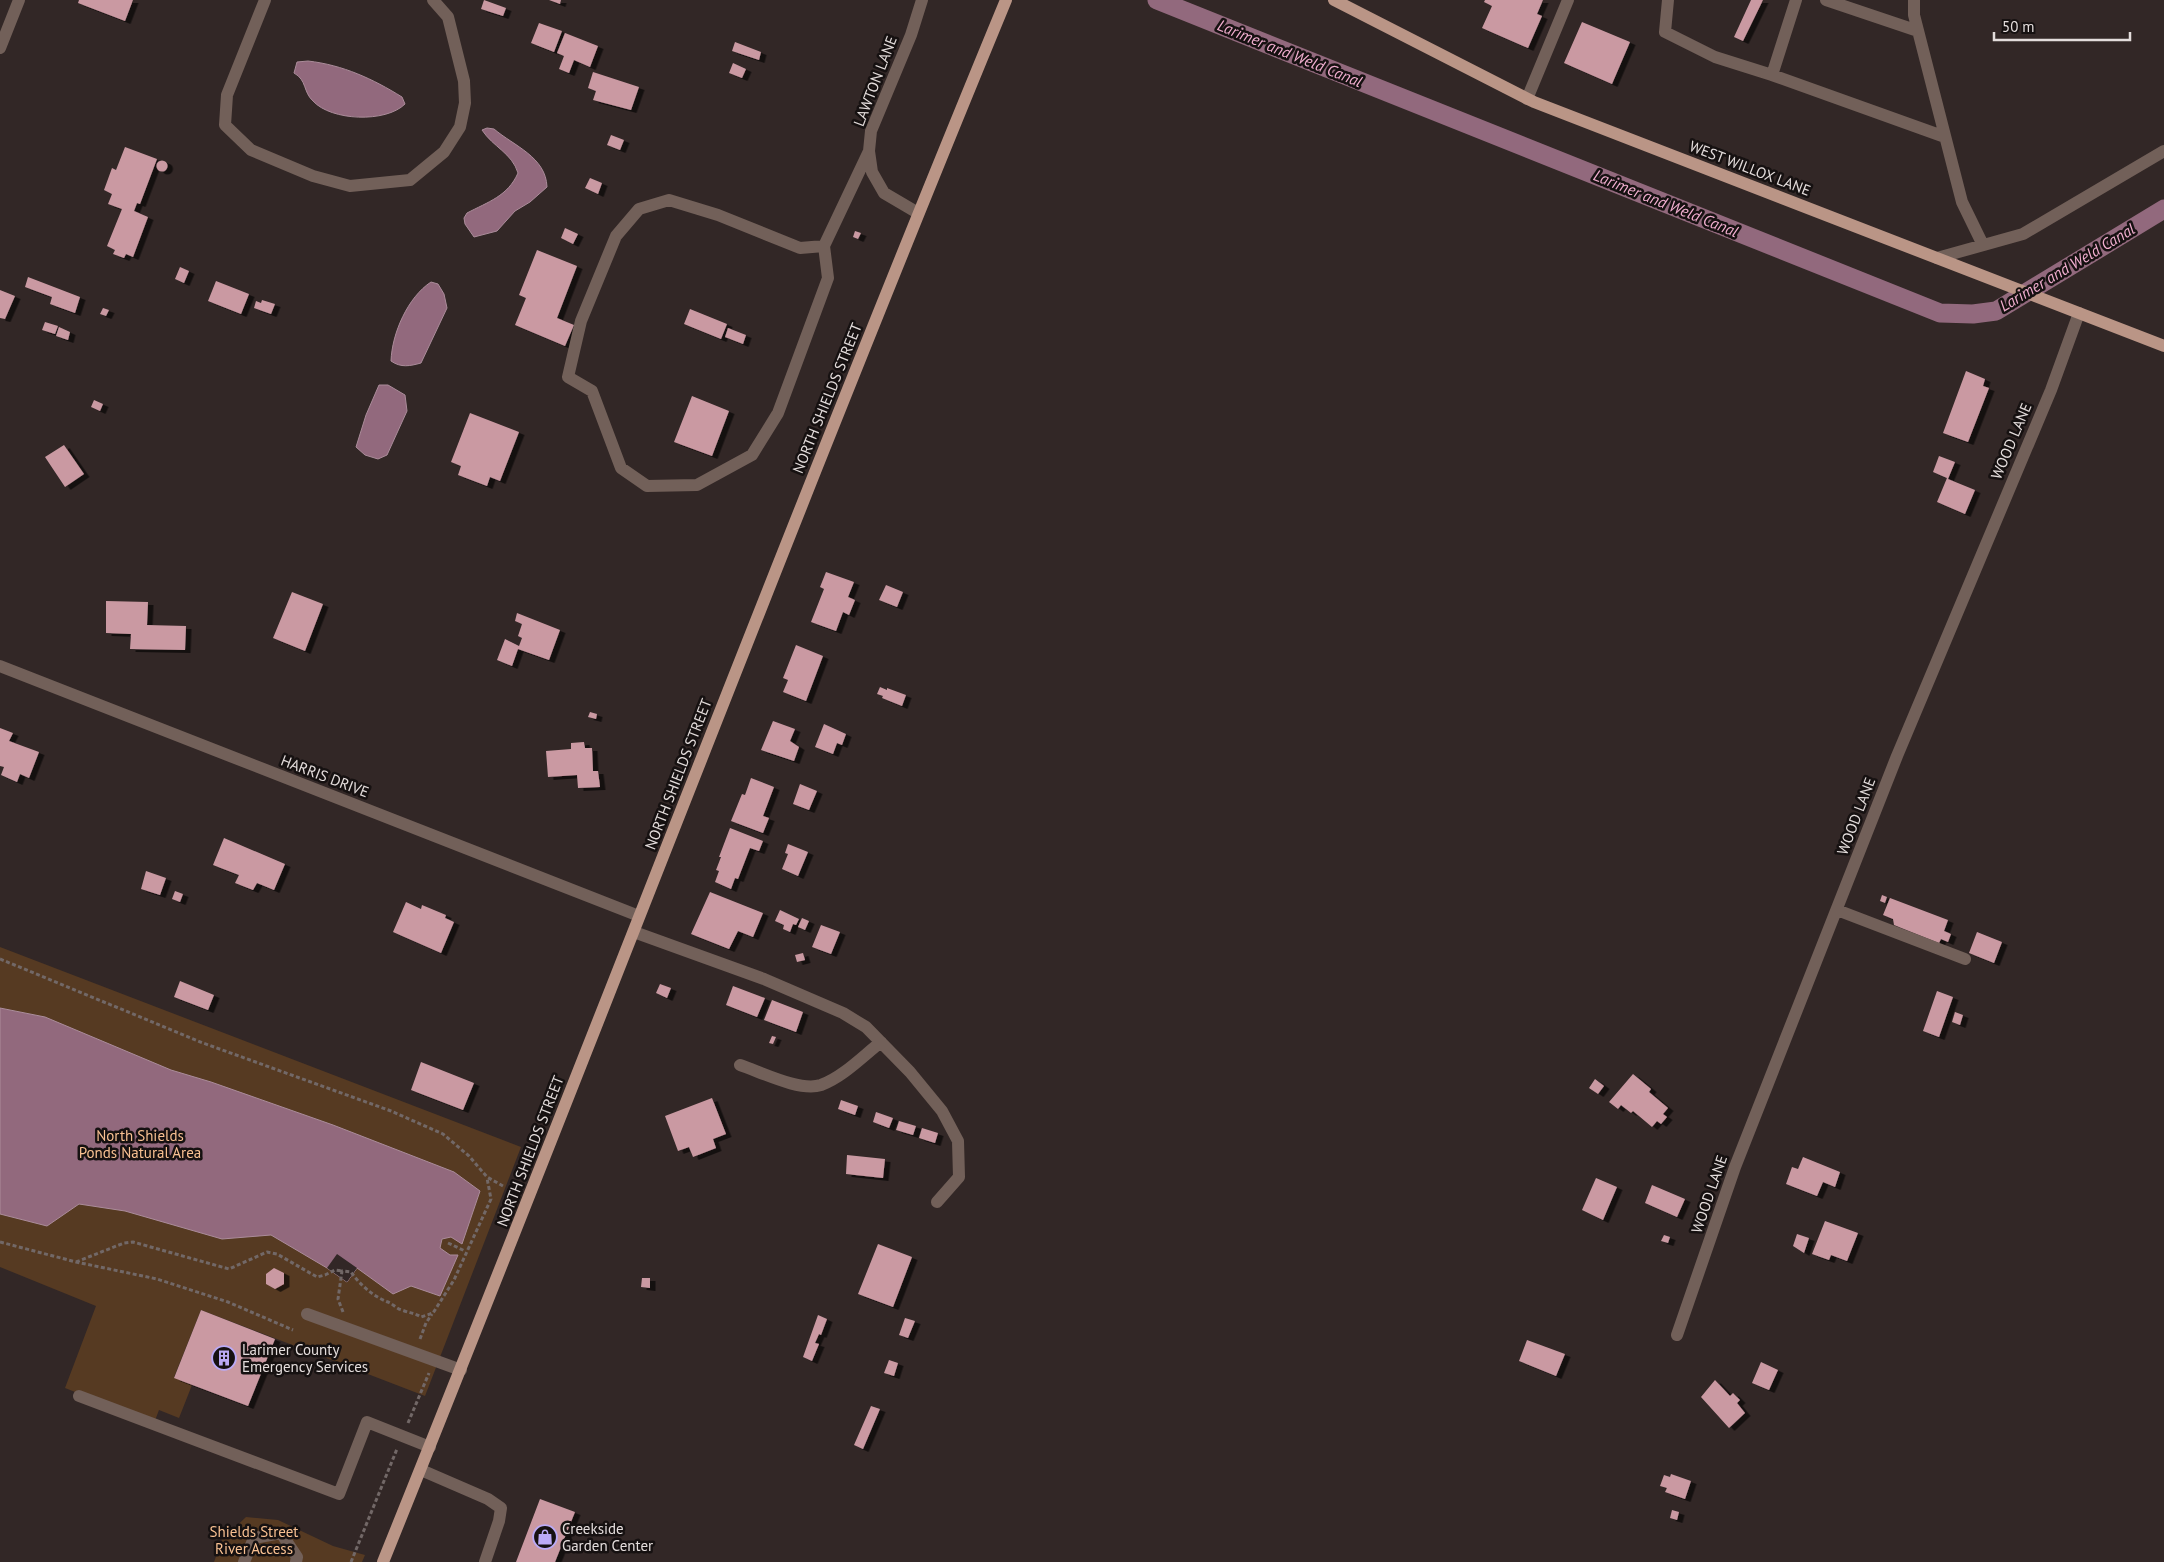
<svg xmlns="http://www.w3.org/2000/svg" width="2164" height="1562" font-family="'PT Sans',sans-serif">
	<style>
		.green { fill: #563a22 }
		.water { fill: #92697d; stroke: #ab8c9a }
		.pier { fill: #322726 }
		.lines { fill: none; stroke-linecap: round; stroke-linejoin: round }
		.canal { stroke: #92697d; stroke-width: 19 }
		.building { fill: #ca99a2; filter: url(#shadow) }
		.path { stroke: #726867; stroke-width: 3; stroke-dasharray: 4 2.5; stroke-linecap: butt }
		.minor { stroke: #726059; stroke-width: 12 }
		.major { stroke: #ba9586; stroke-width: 12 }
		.labels { text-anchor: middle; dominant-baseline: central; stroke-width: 5; stroke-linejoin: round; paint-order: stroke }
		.street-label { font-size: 15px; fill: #e4dddc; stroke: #161111 }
		.park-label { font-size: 15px; fill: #f9c192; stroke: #161111 }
		.poi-label { font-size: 15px; fill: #e4dddc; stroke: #161111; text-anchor: start }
		.water-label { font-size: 16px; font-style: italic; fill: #f1aecf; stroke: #161111 }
	</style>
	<defs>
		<filter id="shadow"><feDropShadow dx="5.5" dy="3" stdDeviation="0" flood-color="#0009"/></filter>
	</defs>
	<rect width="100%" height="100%" fill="#322726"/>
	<path class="green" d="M0,947L521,1147L425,1396L201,1310L174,1377L192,1385L179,1418L159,1410L154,1423L65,1388L96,1306L0,1267Z
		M246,1517L278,1520L333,1546L365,1555L362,1562H214L222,1540Z"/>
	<path class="water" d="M308,61C343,65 373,79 402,97L405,104C386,123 331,121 313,101C303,92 307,80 294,73L297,62Z
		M487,128L494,129C514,146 546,157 547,187L530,202L515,211L497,231L474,237L465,224L464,218L467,213C488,202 508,196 518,173C512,153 493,147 482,130Z
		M431,282L438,284L444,294L447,308L421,363C410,366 401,368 391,361C392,333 408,297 431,282Z
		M379,385H388L405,395L407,411L387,455L378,459L365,455L356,447L366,415Z
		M0,1008L45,1017L171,1070L211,1082L333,1125L454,1172L480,1191L462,1244L451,1237L442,1239L440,1248L450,1255H458L440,1296L411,1286L393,1294L357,1268L347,1282L327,1268L271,1235L222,1239L125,1211L79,1204L47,1226L0,1214Z"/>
	<path class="pier" d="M337,1254L357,1268L347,1282L327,1268Z"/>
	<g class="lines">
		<path class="canal" d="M1157,0L1940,313L1973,314L1996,311L2164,209"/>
	</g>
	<path class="building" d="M79,0H133L125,21L78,3Z
		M484,0L506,8L503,16L481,9Z
		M549,0H561L560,4Z
		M1485,0H1543L1537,14L1542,16L1528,48L1482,28L1492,6L1484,2Z
		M1751,0H1763L1743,41L1734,37Z
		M1582,22L1630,42L1612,84L1564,63Z
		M539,23L562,31L554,52L531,43Z
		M565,33L598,46L590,67L574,60L569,73L559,69L564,56L557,53Z
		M735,42L761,52L759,60L732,51Z
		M733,63L746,69L742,78L729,73Z
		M593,72L639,87L631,110L593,100L596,91L588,88Z
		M611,135L624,140L620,150L607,145Z
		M125,147L157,159L140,204L137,203L134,211L148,217L133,257L126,254L124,258L113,254L115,250L107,246L122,209L108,204L112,194L104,190L112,168L116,170Z
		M156.5 166a5.5 5.5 0 1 1 11 0a5.5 5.5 0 1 1-11 0Z
		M590,178L602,183L598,194L585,188Z
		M565,228L578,234L573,244L561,238Z
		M855,231L861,233L858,239L853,237Z
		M537,250L577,266L557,318L574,325L565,346L515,325L526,298L519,295Z
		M180,267L189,271L184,283L175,279Z
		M28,277L80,297L75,313L50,304L52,297L25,287Z
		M216,281L249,294L241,314L208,301Z
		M0,290L15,296L5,319L0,318Z
		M262,300L275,304L271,314L254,308L256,301L261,303Z
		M103,308L109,310L106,316L100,314Z
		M690,309L727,324L721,339L684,324Z
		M45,322L58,326L55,334L42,330Z
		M59,327L70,332L68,340L56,336Z
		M728,328L746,335L743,344L725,337Z
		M1966,371L1985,379L1983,386L1989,388L1968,442L1943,433Z
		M692,396L729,411L712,456L674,442Z
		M94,400L103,404L100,411L91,407Z
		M470,413L519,432L500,481L490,477L487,486L458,475L461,466L451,462Z
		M64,445L84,474L65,487L45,457Z
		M1939,456L1955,462L1948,479L1975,490L1965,514L1937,502L1947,478L1933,472Z
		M826,572L854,582L848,597L855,600L849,615L843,612L836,631L811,622L824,589L820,587Z
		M886,585L903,592L897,607L879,600Z
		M292,592L323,604L305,651L273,638Z
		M106,601L148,602L147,625L186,626L185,650L130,649L131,634L106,633Z
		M517,613L560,630L549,660L518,649L512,666L497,660L505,639L519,646L522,638L518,636L522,624L515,621Z
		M796,645L823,656L806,701L783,692L788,680L783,678Z
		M880,687L887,690V688L906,695L902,706L882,698L883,696L877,694Z
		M590,712L597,714L596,719L588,717Z
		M773,721L795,729L790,741L799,747L794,761L761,750Z
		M824,724L846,734L842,745L837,743L833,754L815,747Z
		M0,728L13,733L9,741L39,752L29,778L20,774L17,782L1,775L4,767L0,766Z
		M584,742L585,748H592L593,771H598L600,787L578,788L577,775L548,777L546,751L571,749V743Z
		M751,778L774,787L763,816L769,818L763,833L731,821L742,794L745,795Z
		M800,784L817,791L809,810L793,804Z
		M730,828L763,841L759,851L750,848L738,879L735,878L731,889L715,882L719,871L716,870L721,857H719Z
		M224,838L285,864L274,890L257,883L253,890L235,883L239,875L213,865Z
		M788,844L808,852L798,876L782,869L788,854L785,853Z
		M146,871L166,878L160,895L141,889Z
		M175,891L183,894L180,902L172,899Z
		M710,892L763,913L753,937L738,931L729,949L691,934Z
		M1882,895L1887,897L1885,903L1880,901Z
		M1890,898L1948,920L1944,931L1951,934L1948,942L1941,939L1939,943L1894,925L1893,919L1883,915Z
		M406,902L421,909L422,905L446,915L445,918L454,922L441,953L393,932Z
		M780,910L799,919L796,925L793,924L790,932L783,929L784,925L775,921Z
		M802,918L809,921L805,930L798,927Z
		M821,925L840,932L831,954L812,947Z
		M1977,932L2002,942L1994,963L1969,953Z
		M803,953L805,960L797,962L795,955Z
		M180,981L214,995L208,1010L174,997Z
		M660,984L671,988L667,998L656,993Z
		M733,986L765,998L757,1017L726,1005Z
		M1937,991L1953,997L1939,1037L1923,1031Z
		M772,1000L803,1012L796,1032L764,1020Z
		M1955,1012L1963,1015L1960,1025L1952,1022Z
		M772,1036L776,1037L773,1044L769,1043Z
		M421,1062L474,1083L463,1110L411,1090Z
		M1633,1074L1651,1089L1649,1092L1668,1108L1663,1114L1667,1117L1661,1124L1657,1121L1652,1127L1633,1111L1631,1113L1621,1105L1618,1109L1609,1102Z
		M1595,1079L1604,1086L1598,1094L1589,1088Z
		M712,1098L726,1134L713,1139L716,1148L693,1157L689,1147L678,1151L665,1116Z
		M841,1100L858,1106L855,1115L838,1109Z
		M876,1112L893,1118L889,1128L873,1122Z
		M899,1121L916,1126L913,1135L896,1130Z
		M922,1128L938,1133L935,1143L919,1138Z
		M847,1155L885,1159L883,1178L846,1174Z
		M1803,1157L1840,1172L1835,1187L1823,1182L1817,1196L1786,1184L1792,1167L1798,1169Z
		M1596,1178L1617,1187L1603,1220L1582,1210Z
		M1652,1185L1685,1199L1677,1217L1645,1203Z
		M1825,1221L1858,1233L1847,1261L1831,1255L1829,1260L1812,1254Z
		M1797,1234L1809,1238L1804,1253L1793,1246Z
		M1664,1235L1670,1237L1668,1243L1661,1241Z
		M878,1244L912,1257L893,1307L858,1294Z
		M274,1268L284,1273V1284L275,1289L266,1284V1274Z
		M642,1278H650V1288L641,1287Z
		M201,1310L275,1339L248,1406L174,1378Z
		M818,1315L827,1319L821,1335L819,1334L815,1343L819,1344L812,1361L803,1357Z
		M905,1318L915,1321L908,1338L899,1335Z
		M1527,1340L1565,1354L1556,1376L1519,1361Z
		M889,1360L898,1363L894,1376L884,1373Z
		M1761,1362L1778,1370L1769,1390L1752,1383Z
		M1715,1380L1730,1396L1733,1393L1740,1400L1737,1403L1745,1413L1729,1428L1701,1397Z
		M871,1406L880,1409L863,1449L854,1445Z
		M1671,1474L1691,1481L1685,1499L1665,1492L1667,1488L1660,1486L1664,1475L1670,1477Z
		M540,1499L575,1512L555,1562H516Z
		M1672,1510L1679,1512L1677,1520L1670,1518Z"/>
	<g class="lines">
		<path class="path" d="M0,959L203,1043L391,1111L443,1134L469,1156L487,1177L503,1186
			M0,1242L76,1262L157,1279L228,1302L293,1330
			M448,1243L465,1251
			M76,1262L124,1243L133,1242L229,1269L267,1252L277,1254L317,1277L325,1275L335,1270L342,1271
			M343,1312L338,1299L342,1271L351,1272C360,1285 374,1297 388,1302C393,1304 397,1309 402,1310C409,1313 415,1313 421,1317L433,1313L454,1280L491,1199L487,1178
			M420,1339L426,1323L432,1314
			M408,1423L429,1373
			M351,1562L397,1449"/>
		<path class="minor" d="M265,0L227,95L225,125L251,150L313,176L350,186L410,180L444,152L460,127L465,103L464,81L448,17L433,0
			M1668,0L1665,32L1715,57L1772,75L1945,137
			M1826,0L1918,31
			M1914,0V15L1962,202L1983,245
			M0,48L19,0
			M1772,75L1796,0
			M1527,99L1568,0
			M918,213L884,193L872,172L869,151L871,131L911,35L922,0
			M824,246L828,278L778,413L752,455L697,485L647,486L621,468L592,391L568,377L581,321L616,236L639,209L669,200L718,215L800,248L824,246L869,151
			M1937,258L2023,234L2164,151
			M0,666L639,916
			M1837,910L1965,959
			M634,932L764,979L843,1013L866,1027L910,1072L942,1111L958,1141L959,1177L937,1202
			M740,1065C761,1072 800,1092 821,1085C843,1077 863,1056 881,1042
			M307,1314L461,1370
			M1677,1335L1735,1167L1897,756L2051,390L2079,313
			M79,1396L339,1494L367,1422L430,1447
			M421,1470L488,1499L501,1508L499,1521L485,1562
			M244,1562L254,1538L281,1533L297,1557L296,1562"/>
		<path class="major" d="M1334,0L1534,102L2164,346
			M383,1562C593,1042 792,518 1006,0"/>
	</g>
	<defs>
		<g id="building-ring" transform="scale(1.25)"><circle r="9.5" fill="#161111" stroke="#bbaaf6" stroke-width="1.5"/><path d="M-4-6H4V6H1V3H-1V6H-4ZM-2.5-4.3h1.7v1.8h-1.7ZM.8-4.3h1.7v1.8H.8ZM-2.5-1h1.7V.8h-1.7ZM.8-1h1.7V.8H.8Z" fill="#bbaaf6"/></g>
		<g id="shop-ring" transform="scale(1.25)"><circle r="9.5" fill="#161111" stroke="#bbaaf6" stroke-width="1.5"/><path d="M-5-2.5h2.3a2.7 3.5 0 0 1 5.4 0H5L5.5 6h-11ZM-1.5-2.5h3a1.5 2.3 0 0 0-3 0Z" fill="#bbaaf6"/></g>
	</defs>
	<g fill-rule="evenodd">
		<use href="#building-ring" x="224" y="1358"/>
		<use href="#shop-ring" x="545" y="1537"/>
	</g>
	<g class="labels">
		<g class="street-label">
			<text transform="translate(875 81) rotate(-69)">LAWTON LANE</text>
			<text transform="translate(1750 168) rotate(21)">WEST WILLOX LANE</text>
			<text transform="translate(827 398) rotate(-68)">NORTH SHIELDS STREET</text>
			<text transform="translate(2011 441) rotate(-67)">WOOD LANE</text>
			<text transform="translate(678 774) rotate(-69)">NORTH SHIELDS STREET</text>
			<text transform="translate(325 776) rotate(21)">HARRIS DRIVE</text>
			<text transform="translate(1856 816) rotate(-69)">WOOD LANE</text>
			<text transform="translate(530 1151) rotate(-69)">NORTH SHIELDS STREET</text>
			<text transform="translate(1709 1194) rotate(-71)">WOOD LANE</text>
		</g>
		<g class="park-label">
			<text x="140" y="1135">North Shields<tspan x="140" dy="17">Ponds Natural Area</tspan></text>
			<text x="254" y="1531">Shields Street<tspan x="254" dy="17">River Access</tspan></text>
		</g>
		<g class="poi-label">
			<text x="242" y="1349">Larimer County<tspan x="242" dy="17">Emergency Services</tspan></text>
			<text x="562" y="1528">Creekside<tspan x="562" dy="17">Garden Center</tspan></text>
		</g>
		<g class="water-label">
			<text transform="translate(1290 53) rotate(22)">Larimer and Weld Canal</text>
			<text transform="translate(1666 203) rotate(22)">Larimer and Weld Canal</text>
			<text transform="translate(2067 267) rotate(-31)">Larimer and Weld Canal</text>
		</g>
	</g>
	<path d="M1994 32v8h136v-8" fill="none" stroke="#e4dddc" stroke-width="2.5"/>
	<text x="2002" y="32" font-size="15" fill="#e4dddc" stroke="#161111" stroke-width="4" paint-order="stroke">50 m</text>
</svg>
